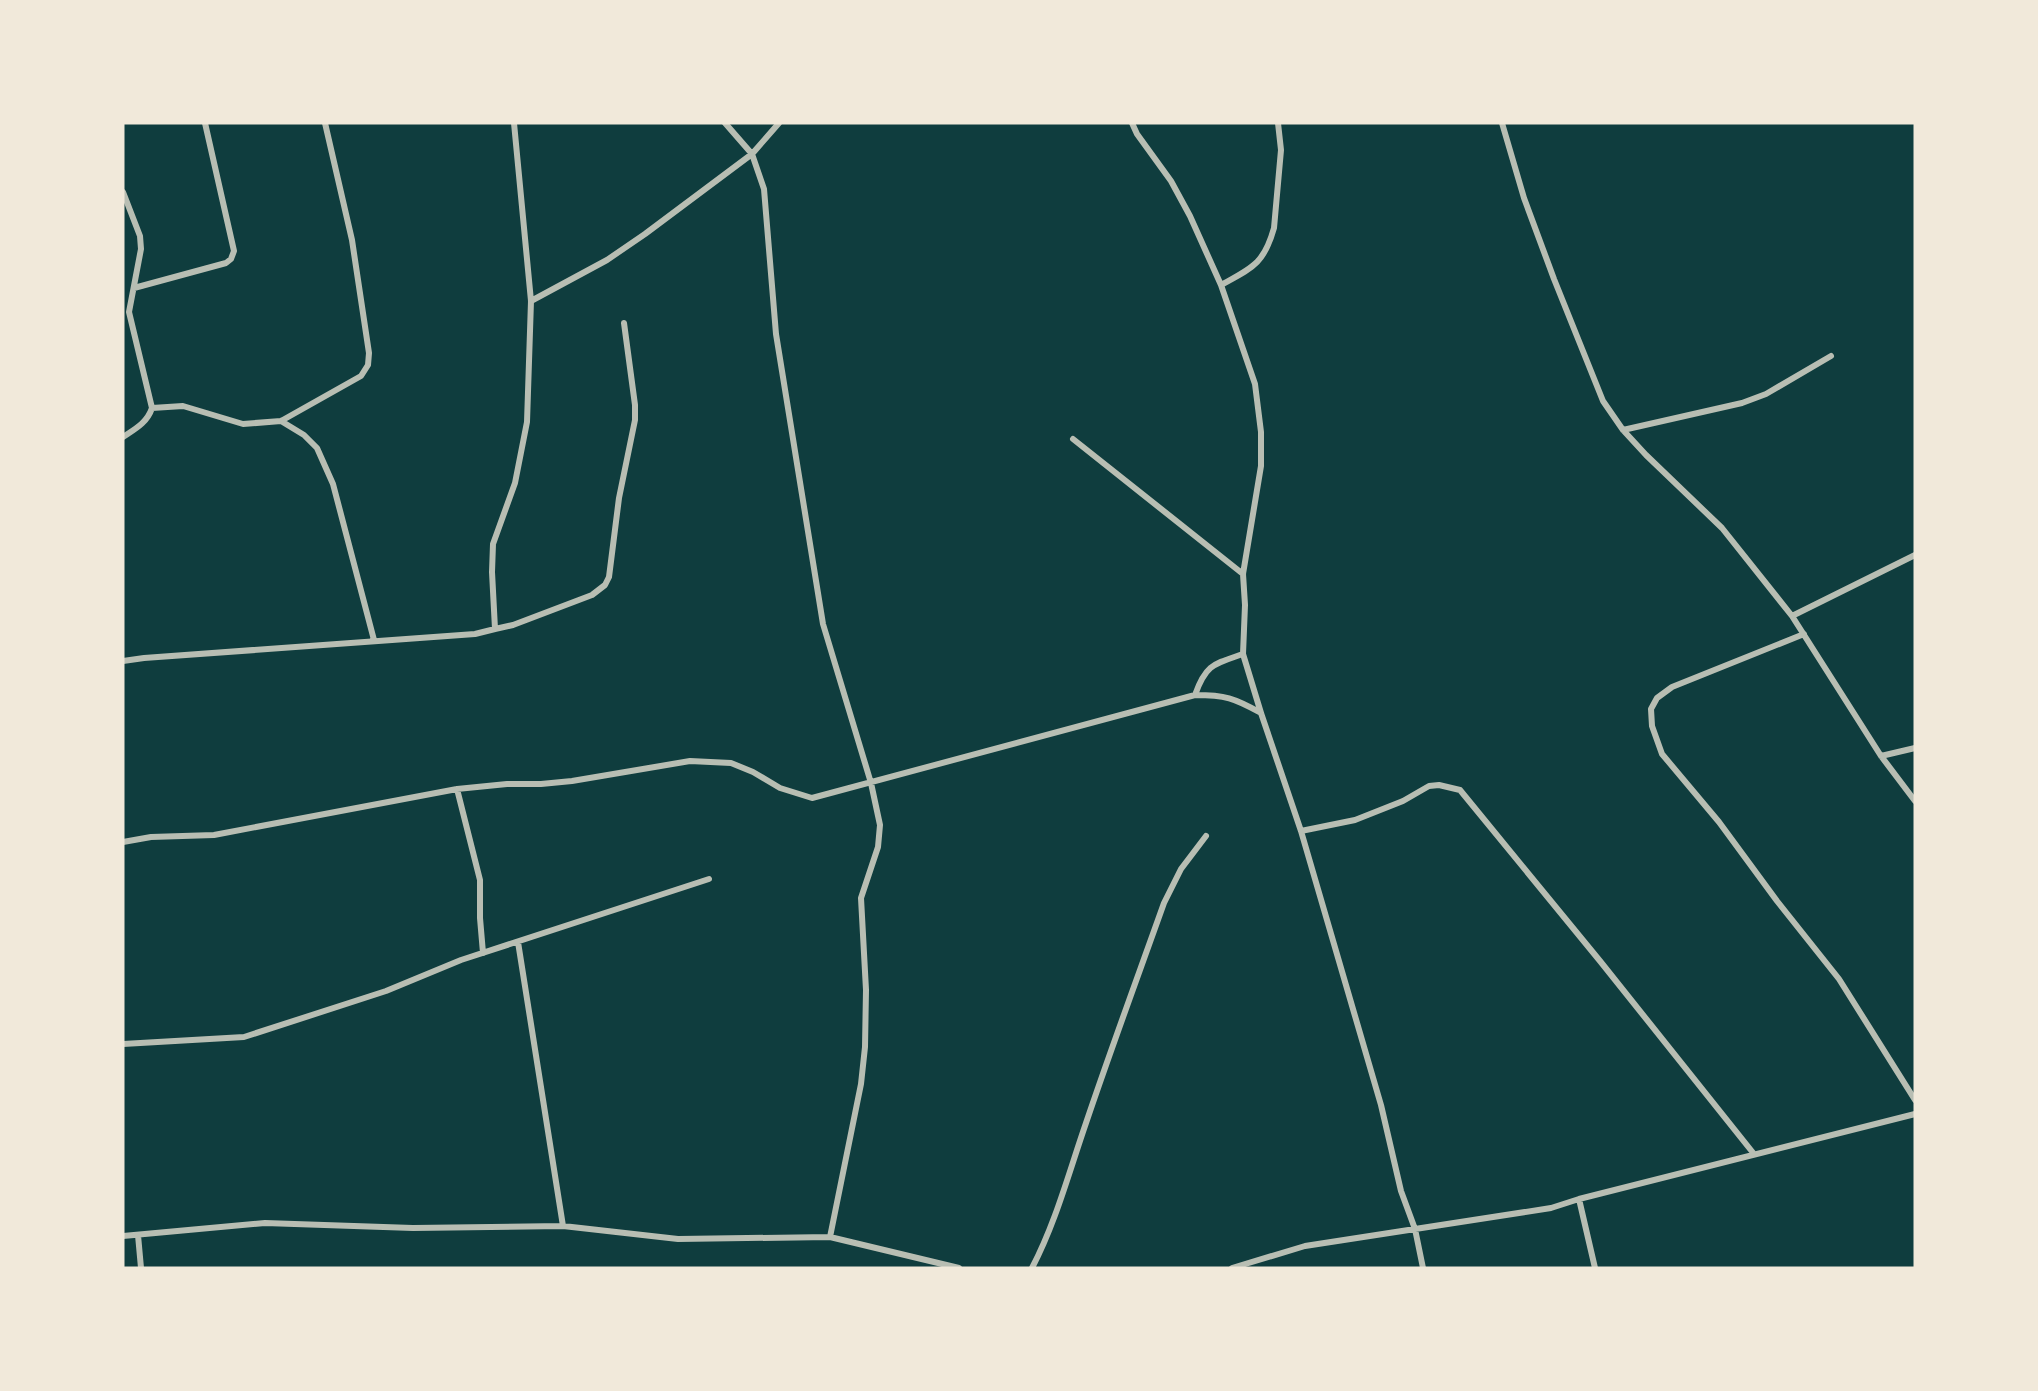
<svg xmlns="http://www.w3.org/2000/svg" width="2038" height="1391" font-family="Overpass,sans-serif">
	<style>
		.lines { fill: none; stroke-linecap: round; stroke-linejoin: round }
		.minor { stroke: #b8beb3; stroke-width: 6 }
	</style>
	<rect width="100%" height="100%" fill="#0f3d3e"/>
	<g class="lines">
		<path class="minor" d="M725,123L752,154L764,189L776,334L823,624L871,783L880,825L878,847L861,898L866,990L865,1047L861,1084L830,1237
			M1132,123L1137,134L1171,181L1190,216L1221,285L1255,384L1261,432V466L1243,574L1245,605L1243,654L1261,713L1301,831L1381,1105L1401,1191L1415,1229L1423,1268
			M1502,123L1524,198L1554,279L1603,401L1623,430L1646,455L1722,528L1792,616L1881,756L1915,801
			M123,192L140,236L141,249L129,312L152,408C147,423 135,429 123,437
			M1221,285C1252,268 1264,264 1274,228L1281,150L1278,123
			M134,288L226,263L231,259L234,251L205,123
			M531,301L607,260L645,234L752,154L779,123
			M152,408L183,406L243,424L281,421L361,376L368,365L369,353L352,240L325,123
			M281,421L304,435L317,448L333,484L374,640
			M1623,430L1742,403L1766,394L1831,356
			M1073,439L1243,574
			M1792,616L1915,555
			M495,629L513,625L592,595L605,585L609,577L619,498L635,420V405L624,323
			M1804,634L1672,687L1657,698L1651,709L1652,726L1662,754L1719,822L1777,901L1839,979L1915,1100
			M123,661L144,658L475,634L495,629L492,572L493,544L515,483L527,422L531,301L514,123
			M1195,695C1206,664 1214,664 1243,654
			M1881,756L1915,748
			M457,789L480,880V918L483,953
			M1301,831L1355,820L1403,801L1429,786L1439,785L1460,790L1600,961L1754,1154
			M123,842L151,837L214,835L457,789L507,784H541L572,781L690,761L731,763L753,772L780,788L812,798L1195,695C1225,695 1234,698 1261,713
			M518,942L563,1226
			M123,1044L244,1037L386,991L461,960L709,879
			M1579,1199L1595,1268
			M138,1235L141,1268
			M123,1236L265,1223L413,1228L563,1226L678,1239L830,1237L959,1268
			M1032,1268C1056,1222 1069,1172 1086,1123C1111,1049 1138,976 1164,903L1181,869L1206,836
			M1232,1268L1305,1246L1551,1208L1579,1199L1915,1114"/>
	</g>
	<rect width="2038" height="1391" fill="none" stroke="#f1e9da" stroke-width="249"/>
</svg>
